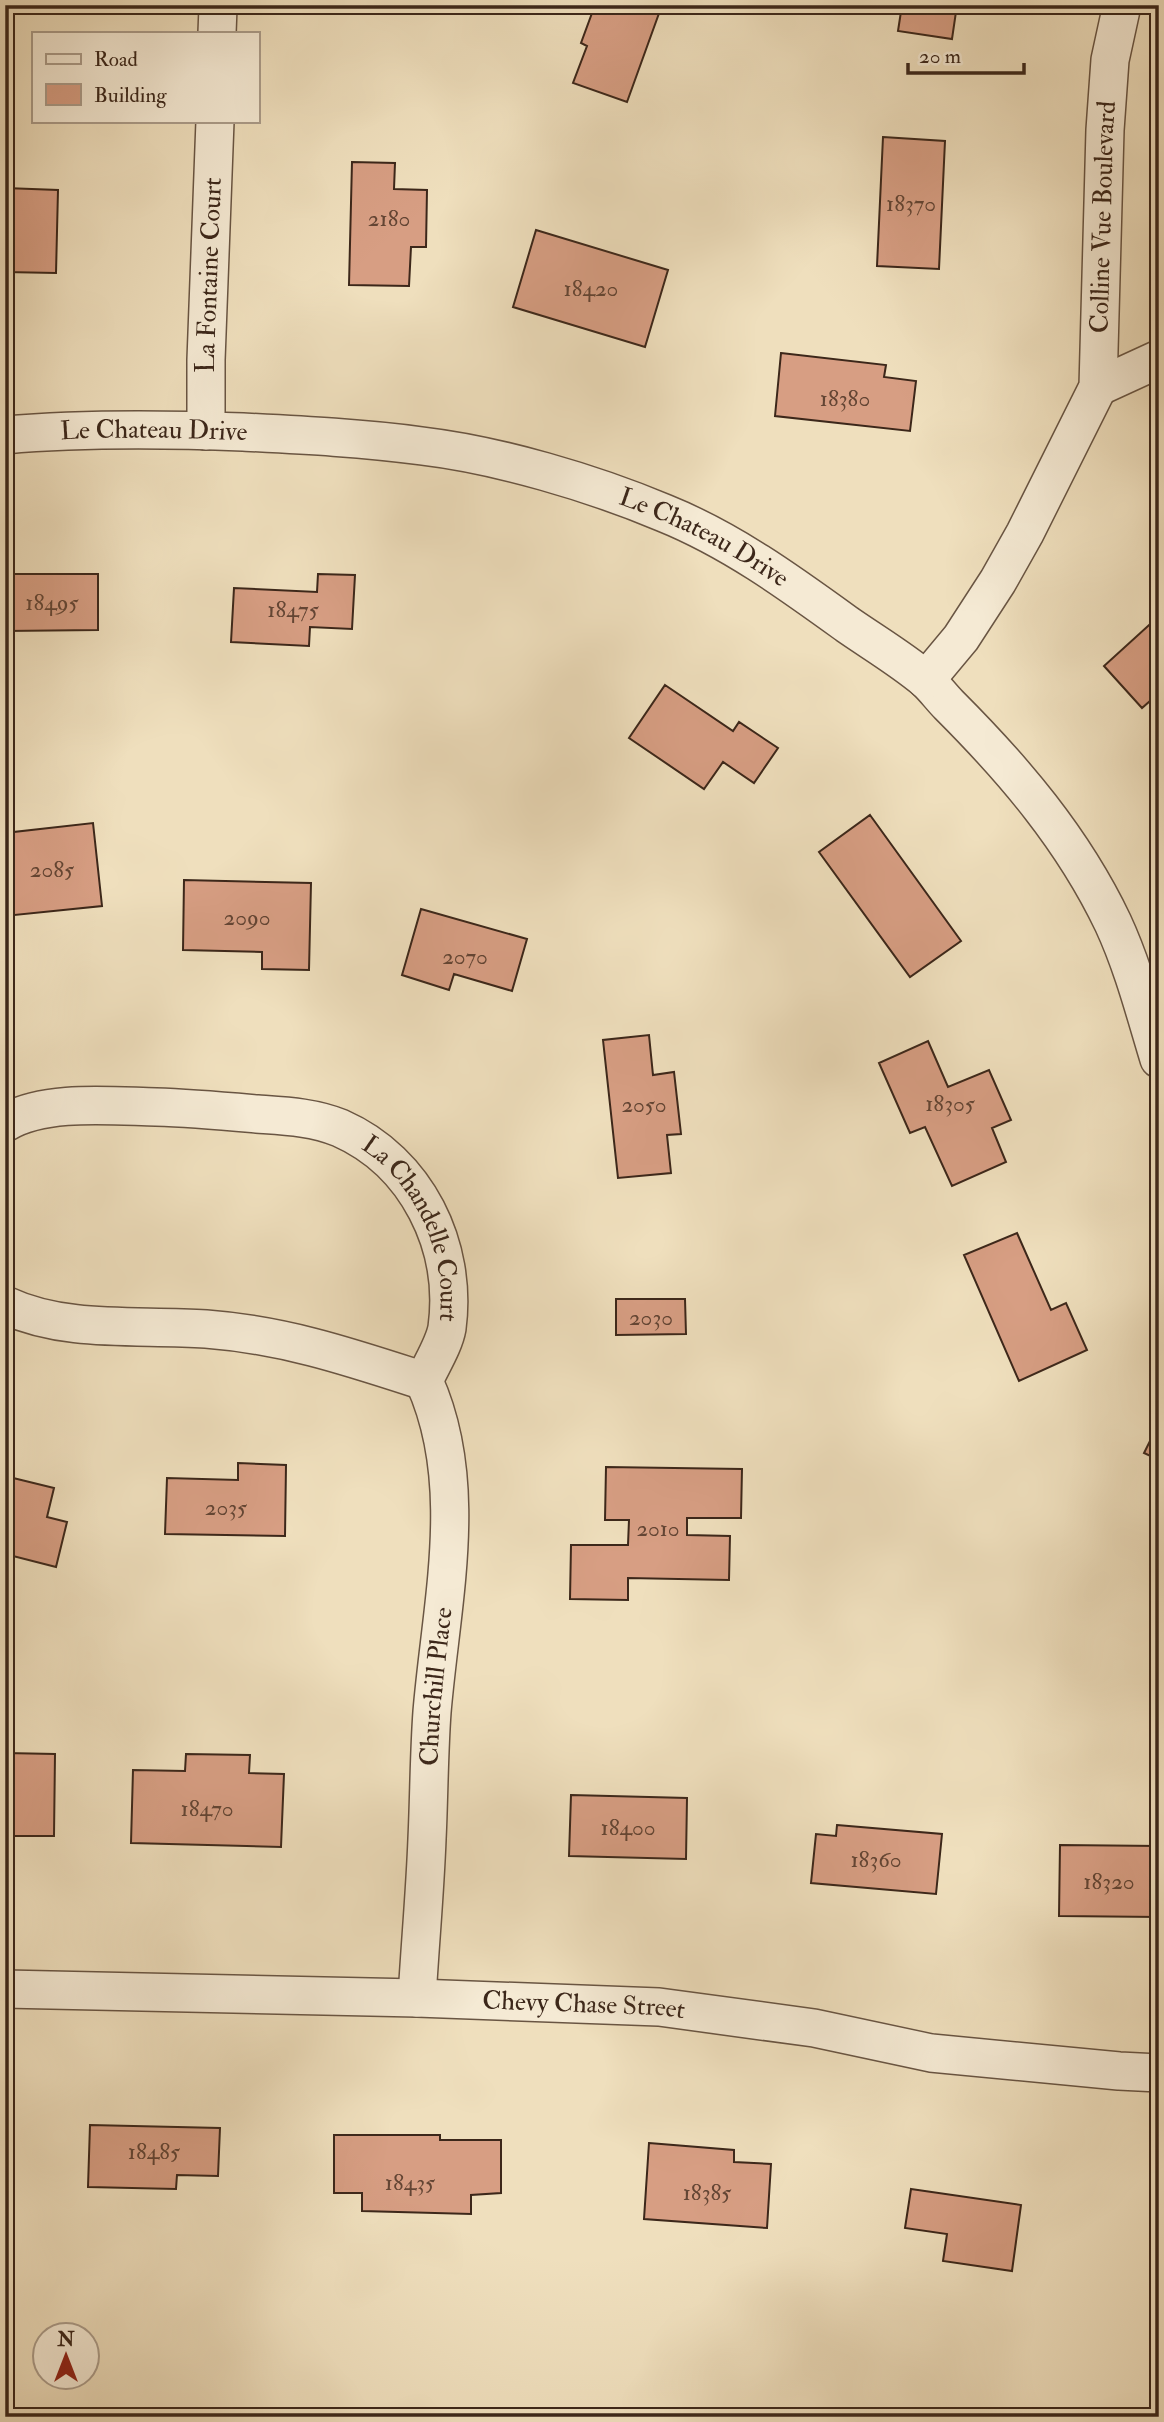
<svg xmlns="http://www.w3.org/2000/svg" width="1164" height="2422" font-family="'IM FELL Double Pica',serif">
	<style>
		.building { fill: #d79e83; stroke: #3c271a; stroke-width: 2 }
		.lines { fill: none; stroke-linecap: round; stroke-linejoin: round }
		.street-casing { stroke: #695543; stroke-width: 40 }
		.street { stroke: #f5ead4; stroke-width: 37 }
		.labels { text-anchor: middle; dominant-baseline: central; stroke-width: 6; stroke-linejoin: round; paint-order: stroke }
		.number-label { font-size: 23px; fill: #634534 }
		.street-label { font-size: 26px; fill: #3c271a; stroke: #f5ead4 }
	</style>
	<rect width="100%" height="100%" fill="#efdfbd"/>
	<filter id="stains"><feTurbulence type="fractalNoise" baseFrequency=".00286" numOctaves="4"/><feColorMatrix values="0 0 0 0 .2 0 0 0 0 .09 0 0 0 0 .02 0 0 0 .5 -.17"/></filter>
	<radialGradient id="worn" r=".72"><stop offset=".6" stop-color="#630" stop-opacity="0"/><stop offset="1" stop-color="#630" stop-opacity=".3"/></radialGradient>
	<path class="building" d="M595,5H662L627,102L573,83L587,46L581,43Z
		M902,5H957L952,39L898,31Z
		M883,137L945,141L939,269L877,266Z
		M352,162L395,163L394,189L427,190L426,247H411L409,286L349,285Z
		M5,188L58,190L56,273L5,272Z
		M536,230L668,270L645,347L513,307Z
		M781,353L886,365L884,377L916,381L910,431L775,416Z
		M5,574H98V630L5,631Z
		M318,574L355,575L352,629L310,627L309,646L231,642L234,588L317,592Z
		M1159,616V693L1142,708L1104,666Z
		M665,685L733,731L739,722L778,748L754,783L723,762L704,789L629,738Z
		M870,815L961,941L910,977L819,852Z
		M93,823L102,906L5,916V833Z
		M184,880L311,883L309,970L262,969V952L183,950Z
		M421,909L527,939L512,991L454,974L449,990L402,975Z
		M649,1035L653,1075L674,1072L681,1134L667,1135L671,1173L618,1178L603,1040Z
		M928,1041L948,1087L989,1070L1011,1120L992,1128L1006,1162L952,1186L925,1127L910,1133L879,1063Z
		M1017,1233L1051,1310L1066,1303L1087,1350L1019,1381L964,1255Z
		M616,1299H685L686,1334L616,1335Z
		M1159,1423V1460L1144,1453Z
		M238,1463L286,1465L285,1536L165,1534L167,1478L238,1480Z
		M606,1467L742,1469L741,1518H687V1535L730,1536L729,1580L628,1578V1600L570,1599L571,1545H628L629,1520H605Z
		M5,1476L54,1488L47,1517L67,1522L56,1567L5,1554Z
		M5,1753L55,1754L54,1836H5Z
		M186,1754L250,1755L249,1773L284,1774L281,1847L131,1843L133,1770L185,1771Z
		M571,1795L687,1798L686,1859L569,1856Z
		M837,1825L942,1834L936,1894L811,1883L816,1834L836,1836Z
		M1060,1845L1159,1846V1917L1059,1916Z
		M90,2125L220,2128L218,2176L177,2175L176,2189L88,2187Z
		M334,2135H440V2140H501V2193L471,2195V2214L362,2211V2193H334Z
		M649,2143L734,2150V2162L771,2164L767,2228L644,2219Z
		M911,2189L1021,2205L1012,2271L943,2261L947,2234L905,2228Z"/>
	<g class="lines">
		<g class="street-casing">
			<g id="street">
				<path d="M217,33L218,7"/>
				<path d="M1098,387L1159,359"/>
				<path id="s1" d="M206,431V360L215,121"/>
				<path id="s2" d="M5,435C84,428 164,429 243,432C302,435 363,438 422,446C498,455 593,483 664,513C731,540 790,583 848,625C874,643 901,659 925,679C934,687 941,697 949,705C1014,770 1073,839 1113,923C1133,966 1145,1013 1159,1059"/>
				<path id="s3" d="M926,680L961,638L998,581L1025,533L1098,387L1105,130L1110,60L1122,5"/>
				<path id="s4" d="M5,1123C44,1099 112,1106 156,1107C190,1108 223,1111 257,1114C285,1116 313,1117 340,1128C417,1162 458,1246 447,1328C444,1345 431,1365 424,1381C350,1357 285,1335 206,1329C140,1324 67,1334 5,1305"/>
				<path id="s5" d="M5,1989L417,1998L659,2007L814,2028L931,2053L1119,2071L1159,2073"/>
				<path id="s6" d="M417,1998C420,1945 425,1892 427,1839C429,1797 429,1754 432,1712C441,1604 471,1484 424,1381"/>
			</g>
		</g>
		<use href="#street" class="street"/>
	</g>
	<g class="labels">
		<g class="number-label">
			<text x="911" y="203">18370</text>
			<text x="389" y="218">2180</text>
			<text x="591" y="288">18420</text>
			<text x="845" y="398">18380</text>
			<text x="52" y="602">18495</text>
			<text x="293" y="609">18475</text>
			<text x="52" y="869">2085</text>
			<text x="247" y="917">2090</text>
			<text x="465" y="956">2070</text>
			<text x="950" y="1103">18305</text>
			<text x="644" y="1104">2050</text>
			<text x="651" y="1317">2030</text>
			<text x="226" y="1507">2035</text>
			<text x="658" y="1528">2010</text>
			<text x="207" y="1808">18470</text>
			<text x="628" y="1827">18400</text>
			<text x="876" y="1859">18360</text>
			<text x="1109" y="1881">18320</text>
			<text x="154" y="2151">18485</text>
			<text x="410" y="2182">18435</text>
			<text x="707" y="2192">18385</text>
		</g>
		<g class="street-label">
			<text stroke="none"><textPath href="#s3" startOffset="511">Colline Vue Boulevard</textPath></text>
			<text stroke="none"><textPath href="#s1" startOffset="156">La Fontaine Court</textPath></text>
			<text stroke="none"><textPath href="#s2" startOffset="149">Le Chateau Drive</textPath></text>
			<text stroke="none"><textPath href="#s2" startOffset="716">Le Chateau Drive</textPath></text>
			<text stroke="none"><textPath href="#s4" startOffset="472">La Chandelle Court</textPath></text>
			<text stroke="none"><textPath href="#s6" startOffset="312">Churchill Place</textPath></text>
			<text stroke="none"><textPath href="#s5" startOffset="579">Chevy Chase Street</textPath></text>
		</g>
	</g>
	<rect width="1164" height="2422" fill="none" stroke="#efdfbd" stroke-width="28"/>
	<rect x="7" y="7" width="1150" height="2408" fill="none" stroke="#3c271a" stroke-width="3.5"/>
	<rect x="14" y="14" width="1136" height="2394" fill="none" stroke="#3c271a" stroke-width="2"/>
	<rect x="32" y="32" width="228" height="91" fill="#f5ead4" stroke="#ab9c8a" stroke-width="2"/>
	<rect x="46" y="54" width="35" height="10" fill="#f5ead4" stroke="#ab9c8a" stroke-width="2"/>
	<text x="94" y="66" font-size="21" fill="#3c271a">Road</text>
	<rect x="46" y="84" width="35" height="21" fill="#d79e83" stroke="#ab9c8a" stroke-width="2"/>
	<text x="94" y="102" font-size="21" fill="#3c271a">Building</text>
	<g transform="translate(66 2356)"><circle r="33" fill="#f5ead4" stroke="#ab9c8a" stroke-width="2"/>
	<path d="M0-5L12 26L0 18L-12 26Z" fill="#8f2418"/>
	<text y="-10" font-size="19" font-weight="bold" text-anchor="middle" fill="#3c271a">N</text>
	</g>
	<path d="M908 63v10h116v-10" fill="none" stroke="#3c271a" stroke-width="3.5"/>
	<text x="919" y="63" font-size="21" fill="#3c271a" stroke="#f5ead4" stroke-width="5" paint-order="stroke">20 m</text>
	<rect width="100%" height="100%" filter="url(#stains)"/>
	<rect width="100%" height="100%" fill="url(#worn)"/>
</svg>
